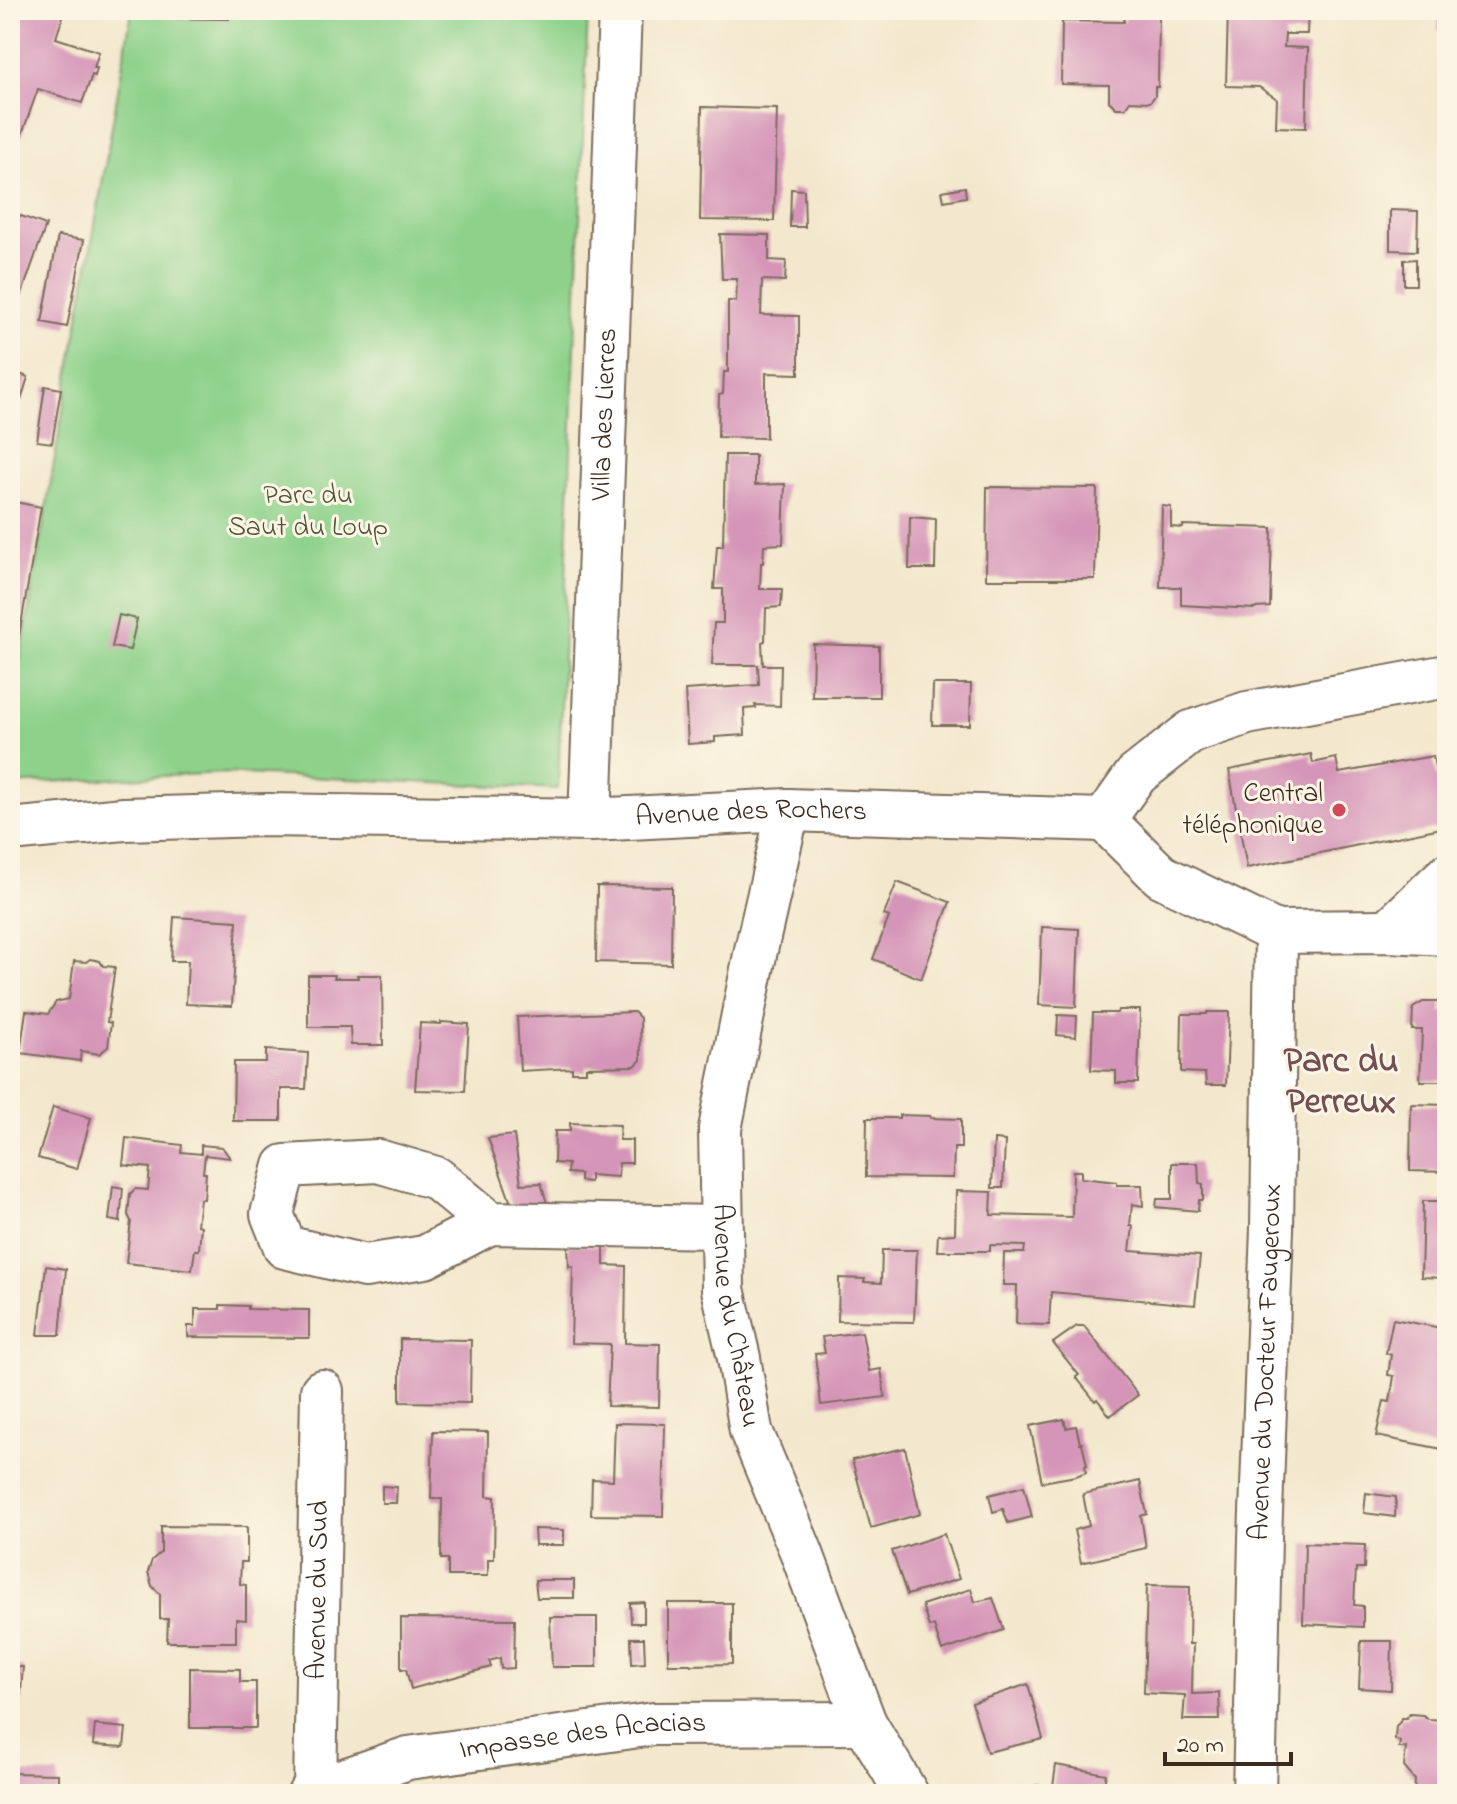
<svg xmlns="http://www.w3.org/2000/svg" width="1457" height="1804" font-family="'Indie Flower',sans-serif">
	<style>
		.green { fill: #8dd18a; stroke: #647e54; stroke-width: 2 }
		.building { fill: #d595b8 }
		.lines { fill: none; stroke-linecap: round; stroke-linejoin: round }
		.minor-casing { stroke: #7b6c5b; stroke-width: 46 }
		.minor { stroke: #fff; stroke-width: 42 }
		.poi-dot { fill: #d1495b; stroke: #fcf5e5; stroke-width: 3 }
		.labels { text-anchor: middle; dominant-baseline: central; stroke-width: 6; stroke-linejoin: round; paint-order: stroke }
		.street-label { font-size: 28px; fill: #3b2a1e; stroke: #fcf5e5 }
		.park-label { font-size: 28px; fill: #505439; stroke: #fcf5e5 }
		.poi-label { font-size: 28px; fill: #3b2a1e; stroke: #fcf5e5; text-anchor: end }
		.district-label { font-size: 36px; font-weight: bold; fill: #714f54; stroke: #fcf5e5 }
	</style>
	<rect width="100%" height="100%" fill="#fcf5e5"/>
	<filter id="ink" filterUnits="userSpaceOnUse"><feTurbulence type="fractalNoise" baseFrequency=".0125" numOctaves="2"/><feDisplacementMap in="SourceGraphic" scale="16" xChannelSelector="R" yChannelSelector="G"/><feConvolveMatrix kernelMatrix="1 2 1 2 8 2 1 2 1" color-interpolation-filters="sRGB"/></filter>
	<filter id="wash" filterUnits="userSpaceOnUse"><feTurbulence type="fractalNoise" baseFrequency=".006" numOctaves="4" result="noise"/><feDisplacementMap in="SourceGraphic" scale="32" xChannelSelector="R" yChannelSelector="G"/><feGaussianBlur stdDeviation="1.8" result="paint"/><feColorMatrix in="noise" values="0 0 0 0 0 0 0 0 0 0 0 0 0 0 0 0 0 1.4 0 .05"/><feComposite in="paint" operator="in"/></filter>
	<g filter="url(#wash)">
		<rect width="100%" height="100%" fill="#f3e8cd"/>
		<path class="green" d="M132,10H588L558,789L224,773L10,784V718Z"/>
		<g id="blocks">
			<path class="building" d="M10,10H65L56,38L99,52L94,68H97L95,76L92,75L82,103L38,89L10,168Z
				M164,10H229V19L164,18Z
				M551,10H608V14L551,13Z
				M1228,10H1308L1307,34H1285L1284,47L1308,48L1306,128L1276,127L1277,99L1259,87L1226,86Z
				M1439,10H1447V30H1438Z
				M1125,12L1159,14L1158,87H1155V96L1150,102L1130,101L1125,108H1116L1109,101V85L1061,84L1062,21L1124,22Z
				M702,107L777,109L774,221L700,220Z
				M965,187L966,197L944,201L942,191Z
				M791,189L804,190L805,227H790Z
				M1390,210L1418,211L1417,251L1390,250Z
				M10,212L46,225L14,316L10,314Z
				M720,234L769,235V260L786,261L785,281L762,280L761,315L799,316V374L766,373V438L718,437L719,395L723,394L724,372H728V301H736L737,279H722Z
				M58,236L84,240L67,327L42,322Z
				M1416,259V285H1404V260Z
				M14,372L28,377L21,400H19L12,445H10V386Z
				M45,386L61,389L52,443L37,441Z
				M725,455H755V485L785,484L783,544L764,545L763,563H761L760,589H782L781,607L766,608L765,641L762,642L763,665H781L780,706L755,705L756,708L744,709L745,735L715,737V742L688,744L685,690L759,685L758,665H712L714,623H723V589H714L717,546H723Z
				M987,487L1097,488L1095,579H986Z
				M10,501L41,507L12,678H10Z
				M1162,506L1171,507V527L1183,528V525L1272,528L1270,607L1256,608L1255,609L1181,605V587H1160Z
				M910,517L936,519L935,569H909Z
				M119,615L137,619L130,650L112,647Z
				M813,644L879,646V697H812Z
				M933,684H971L970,725H932Z
				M1311,754L1313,763L1336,758L1339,773L1433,756L1446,827L1247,868L1229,770Z
				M897,882L950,902L921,979L873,959L889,917L884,915Z
				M597,886L672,887L671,964L596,962Z
				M174,917L237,921L232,1006L186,1004L188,961H171Z
				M1042,927L1079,929L1076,1007L1039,1005Z
				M90,959L100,961L103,966L115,967L107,1022L111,1023L108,1047L99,1054L81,1051L80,1061L20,1053L26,1011L48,1014L56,1002L69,999L74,961L86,962Z
				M308,975H335L334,978H358L357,975H382L383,1045H351L350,1027H308Z
				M1423,1002H1442V1012H1447V1081H1420L1422,1030H1412L1413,1008Z
				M1118,1010H1140L1138,1083H1116V1071L1091,1070L1093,1013H1117Z
				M634,1012L640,1018L641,1060L635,1066L586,1067V1072H572V1068L520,1071L517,1017Z
				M1207,1012H1229L1226,1085H1206L1205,1073L1181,1072L1182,1014H1207Z
				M1058,1015L1077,1016L1076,1037L1057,1035Z
				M441,1022L469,1024L465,1091L415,1090L420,1023L441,1024Z
				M266,1050L308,1053L306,1089H281V1121H233L234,1062H266Z
				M1411,1104L1447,1105V1172L1410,1171Z
				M53,1107L91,1118L77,1169L38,1158Z
				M899,1115L930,1116V1118L961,1119V1148H954L953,1178L866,1177L867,1118H899Z
				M570,1123L620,1125L619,1140H632V1163H619L618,1177L590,1175V1182L580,1181V1174L567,1173L568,1164L554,1163L555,1131H570Z
				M514,1135L521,1184L541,1183L549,1210L513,1209L488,1138Z
				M126,1138L182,1145L181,1152L201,1154V1145L222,1147L230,1158L205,1155L203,1173H206L204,1199H200L197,1225L201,1226L199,1250H195L192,1270L126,1263L131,1221L128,1215L130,1194L135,1189L148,1190L150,1168L123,1165Z
				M994,1140L1005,1141L1003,1188H992Z
				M1172,1163H1198L1199,1183L1203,1184V1200H1199L1198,1211L1156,1207L1157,1199H1172Z
				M1073,1171H1081V1178L1117,1182V1185H1142L1143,1206L1132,1204L1130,1226H1133L1130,1251L1200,1256L1195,1305L1051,1292L1049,1325L1016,1324L1017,1285H1003L1004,1253H1024L1025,1246L990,1245V1251H937L938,1235L955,1234L956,1191L992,1192L991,1215L1072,1217Z
				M113,1186L123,1188L120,1222L109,1220Z
				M1423,1201H1447V1278L1421,1277Z
				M568,1245L604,1246V1265L626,1266L625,1343L660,1344L659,1407L607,1406L610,1344L571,1343L573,1267H569Z
				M882,1250H917L914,1322L838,1321L839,1278L865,1279L864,1282L881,1283Z
				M46,1266L66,1269L60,1335H38Z
				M220,1305L248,1306V1309L309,1310V1338L188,1337V1326H195V1309H220Z
				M1393,1319L1447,1329V1367L1440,1405L1447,1407V1450L1376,1436L1384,1401L1390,1402L1394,1376L1388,1375L1391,1355L1386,1353Z
				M1077,1326H1084L1138,1395L1110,1416L1097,1399L1095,1401L1076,1377L1079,1375L1053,1343Z
				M862,1332L869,1371L881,1369L885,1397L821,1405L815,1354L825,1353L822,1337Z
				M400,1339L471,1340L470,1403L400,1402Z
				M1064,1419L1066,1428L1076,1426L1080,1443H1082L1087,1465L1085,1466L1086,1472L1076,1476L1042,1482L1030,1426Z
				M615,1423L665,1424L663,1516L591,1515L592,1479L613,1480Z
				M433,1431L488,1432L487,1496L495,1497L494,1559H488V1576H448V1559H441L442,1499H431Z
				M905,1448L920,1514L871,1528L852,1460Z
				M1140,1481L1147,1514L1141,1516L1146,1548L1081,1563L1074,1530L1089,1526L1083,1494Z
				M382,1486L397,1487L396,1503H382Z
				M1024,1486L1032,1517L1008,1523L1003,1509L993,1512L989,1495Z
				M1366,1493L1396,1497L1395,1517L1364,1513Z
				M161,1526L247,1527V1562H241L240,1584L246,1585V1620L236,1619V1642H167L168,1619H160V1594L152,1586L148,1572L152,1560L161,1552Z
				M534,1529L564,1530V1545H535Z
				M944,1534L959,1579L907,1595L892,1551Z
				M1305,1543L1365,1545L1364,1568H1356L1354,1605L1363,1606V1627L1303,1624Z
				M535,1580H574V1598H537Z
				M1147,1585L1190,1586L1189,1644H1193L1192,1694L1219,1693L1220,1720H1183L1185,1695L1144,1693Z
				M971,1589L975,1602L993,1598L1004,1630L942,1651L934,1626L929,1627L922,1605Z
				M644,1602V1623H631L630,1603Z
				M668,1603H732V1664L691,1665L690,1664H668Z
				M550,1617H597V1667H552Z
				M401,1618L515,1619L514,1668L501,1669L500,1658L489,1661L491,1667L411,1689L406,1669H401Z
				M631,1638H644L645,1663L632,1664Z
				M1361,1641H1392L1391,1690L1359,1688Z
				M10,1667H23L17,1740H10Z
				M190,1668L240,1669V1682H256V1728H190Z
				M1028,1684L1043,1739L987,1752L972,1703Z
				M1410,1714L1423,1715L1428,1719L1447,1720V1794H1414L1415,1780L1404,1767L1406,1748H1399L1400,1742L1395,1739L1396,1726L1400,1722L1401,1718H1406Z
				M95,1725L126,1728L124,1747L93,1745Z
				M1056,1765L1106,1774L1103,1790L1109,1791L1108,1794H1035L1036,1785L1053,1787Z
				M10,1773L58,1774V1794H10Z"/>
		</g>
	</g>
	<g filter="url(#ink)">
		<use href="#blocks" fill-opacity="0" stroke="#7b6c5b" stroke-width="2"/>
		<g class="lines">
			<g class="minor-casing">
				<g id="minor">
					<path id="s1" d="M788,810L756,950L720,1129L723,1289L739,1358L751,1431L801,1551L865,1723L907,1794"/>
					<path id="s2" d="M590,820L620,10"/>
					<path d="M1104,820L1135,776L1191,732L1247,713L1447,676"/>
					<path d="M1104,820L1161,876L1276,932L1388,931L1447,934"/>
					<path id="s3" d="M10,830L124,819L267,815L590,820L788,810L1104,820"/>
					<path d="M1388,931L1447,875"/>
					<path d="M490,1223L425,1257L365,1266L285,1247L272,1214L285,1166L378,1161L436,1178L490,1223L721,1227"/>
					<path id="s4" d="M315,1790L322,1391"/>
					<path id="s5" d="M309,1794L315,1790L408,1758L654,1724L865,1723"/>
					<path id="s6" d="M1254,1794L1260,1538L1272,1229L1276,932"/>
				</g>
			</g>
			<use href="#minor" class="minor"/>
		</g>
	</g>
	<circle class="poi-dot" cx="1339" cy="810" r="8"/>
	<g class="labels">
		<g class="street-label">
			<text stroke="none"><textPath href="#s2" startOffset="406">Villa des Lierres</textPath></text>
			<text stroke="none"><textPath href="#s3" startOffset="742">Avenue des Rochers</textPath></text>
			<text stroke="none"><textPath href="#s1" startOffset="514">Avenue du Château</textPath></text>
			<text stroke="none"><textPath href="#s6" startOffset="432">Avenue du Docteur Faugeroux</textPath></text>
			<text stroke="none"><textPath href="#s4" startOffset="200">Avenue du Sud</textPath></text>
			<text stroke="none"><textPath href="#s5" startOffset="282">Impasse des Acacias</textPath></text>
		</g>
		<g class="park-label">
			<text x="308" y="496">Parc du<tspan x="308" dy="32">Saut du Loup</tspan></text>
		</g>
		<g class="poi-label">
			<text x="1323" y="794">Central<tspan x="1323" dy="32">téléphonique</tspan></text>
		</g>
		<g class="district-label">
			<text x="1341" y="1062">Parc du<tspan x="1341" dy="41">Perreux</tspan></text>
		</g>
	</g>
	<rect width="1457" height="1804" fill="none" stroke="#fcf5e5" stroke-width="40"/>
	<path d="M1165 1752v12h126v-12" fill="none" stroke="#3b2a1e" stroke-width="4"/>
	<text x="1177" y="1752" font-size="24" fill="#3b2a1e" stroke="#fcf5e5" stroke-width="6" paint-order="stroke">20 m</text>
</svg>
